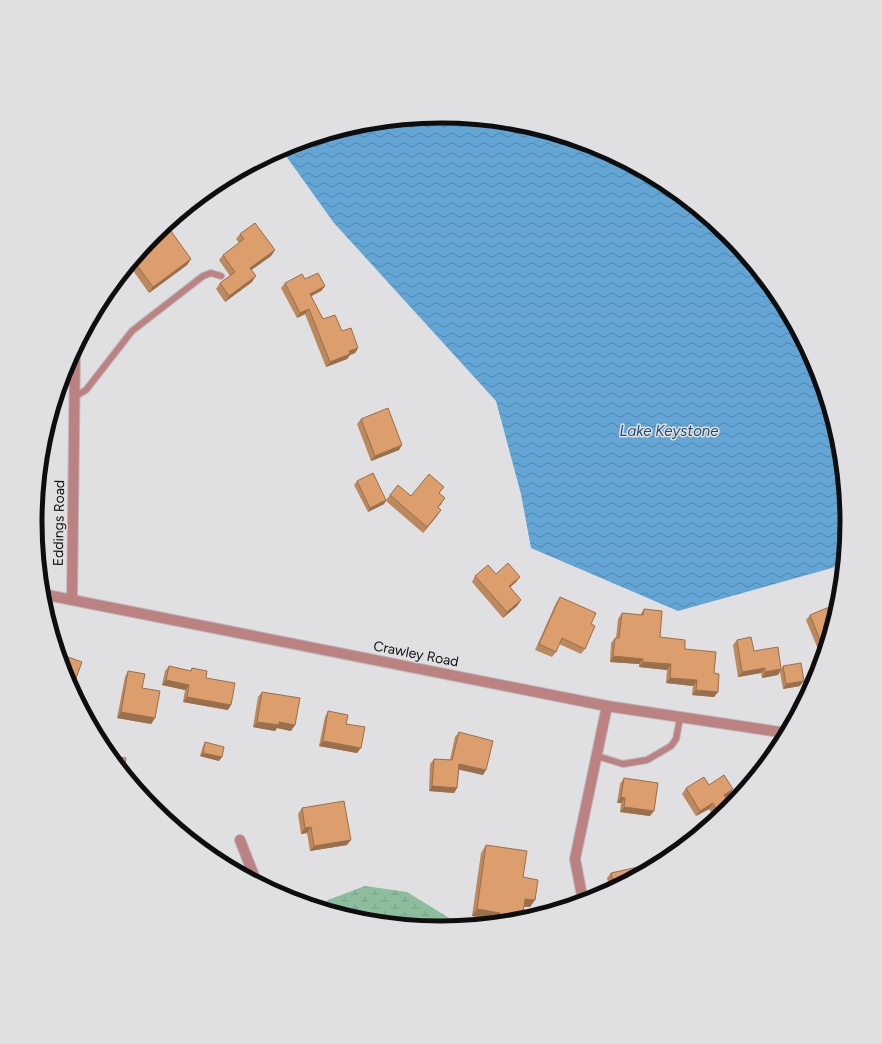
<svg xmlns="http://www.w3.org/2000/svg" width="882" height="1044" font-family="Figtree,sans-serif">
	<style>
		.wetland { fill: url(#wetland-marsh) }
		.water { fill: url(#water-waves) }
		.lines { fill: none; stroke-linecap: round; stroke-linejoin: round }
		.service-casing { stroke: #bab9bc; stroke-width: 8 }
		.minor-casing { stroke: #bab9bc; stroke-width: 12 }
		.tertiary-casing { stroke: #bab9bc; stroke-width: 12 }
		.service { stroke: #bc8282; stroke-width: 6 }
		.minor { stroke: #bc8282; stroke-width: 10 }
		.tertiary { stroke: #bc8282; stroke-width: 10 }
		.wall { fill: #bc885d }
		.shaded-wall { fill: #996f4c }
		.building { fill: #db9e6c; stroke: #996f4c }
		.labels { text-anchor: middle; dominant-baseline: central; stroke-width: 3; stroke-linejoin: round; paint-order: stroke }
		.street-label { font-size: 14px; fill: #0e0e0f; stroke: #e0dfe2 }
		.water-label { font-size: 15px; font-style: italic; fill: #1e5071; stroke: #e0dfe2 }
		.rim { fill: none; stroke: #0e0e0f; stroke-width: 5 }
	</style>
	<defs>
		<pattern id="wetland-marsh" width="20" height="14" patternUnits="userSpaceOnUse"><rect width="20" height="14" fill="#8dbd9d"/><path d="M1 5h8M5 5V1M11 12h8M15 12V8" fill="none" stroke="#78a186"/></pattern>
		<pattern id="water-waves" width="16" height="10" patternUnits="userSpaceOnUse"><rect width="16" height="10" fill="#63a5d5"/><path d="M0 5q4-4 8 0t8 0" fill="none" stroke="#5085ab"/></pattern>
	</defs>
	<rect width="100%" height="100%" fill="#e0dfe2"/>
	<path class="wetland" d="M365,886L407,892L462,926L441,928L362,920L322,908L328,900Z"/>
	<path class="water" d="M441,116L520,124L597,147L667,185L728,235L779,297L816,367L839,443L847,522L843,561L832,568L678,611L531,548L521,494L496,401L334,223L281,149L362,124Z"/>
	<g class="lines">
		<g class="service-casing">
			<path id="service" d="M74,397L86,390L132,331L203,276L211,273L221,276
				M597,756L623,764L647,760L671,746L676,739L680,718"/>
		</g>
		<g class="minor-casing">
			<path id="minor" d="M72,600L75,350
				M240,840L256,881
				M583,901L575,859L607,706"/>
		</g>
		<g class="tertiary-casing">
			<path id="tertiary" d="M42,594L607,706L786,733"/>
		</g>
		<use href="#service" class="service"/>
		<use href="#minor" class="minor"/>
		<use href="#tertiary" class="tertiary"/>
	</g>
	<path class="wall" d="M240,234L275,250L271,256L251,270L252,282L225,302L216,289L220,283L230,276L219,260L223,255L239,243L236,239Z
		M137,256L191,259L187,265L149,293L129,265Z
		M305,279L325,286L321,291L311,296L323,319L342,331L358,348L355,353L350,355L347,359L326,367L305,314L297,318L281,288L285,283Z
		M361,419L399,450L371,461L357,424Z
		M357,481L386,500L390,495L411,496L440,493L442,504L438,507L437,516L423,533L386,501L384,504L368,512L354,485Z
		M496,574L520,577L516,582L510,587L521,600L517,606L503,618L472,582L475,576Z
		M560,597L585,649L581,654L559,644L556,652L552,657L535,650L556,603Z
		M839,603L822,659L806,620L810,615Z
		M644,609L660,637L685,649L714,673L718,692L714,697L692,695L693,686L666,683L667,670L639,667V664L610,662L611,643L615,638H616L618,619L622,613L640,615Z
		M737,640L781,669L783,666L800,686L783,689L780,672L778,675L762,678L761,673L738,677L733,645Z
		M169,666L190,671L192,668L206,678L228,710L183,702L185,690L162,685L165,671Z
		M128,671L142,688L155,718L151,724L117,718L125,677Z
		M262,692L291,731L277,728L275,731L253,727L258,697Z
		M328,711L346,724L357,753L319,746L325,717Z
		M459,732L483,775L459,769L457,788L454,793L429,791L430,764L434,759L450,760L455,737Z
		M205,742L219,761L200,756L203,746Z
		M624,778L650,816L620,812L621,803H617L620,784Z
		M709,785L733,789L729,795L726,797L725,809L713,816L709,809L696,816L682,794L686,788Z
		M302,808L347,845L310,851L307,833L301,834L298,814Z
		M486,845L535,900L530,907H524L520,920L495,923V920L472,916L481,853Z
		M611,873L639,874L610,890L607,878Z"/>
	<path class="shaded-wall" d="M275,250L271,256L246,274L250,268Z
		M191,259L187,265L149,293L153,287Z
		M256,276L252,282L225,302L229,296Z
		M325,286L321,291L306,299L310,294Z
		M309,309L305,314L297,318L300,313Z
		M358,348L355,353L350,355L347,359L326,367L330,362L349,351Z
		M402,445L399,450L371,461L375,456Z
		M386,500L384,504L368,512L370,508Z
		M441,510L437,516L423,533L427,527Z
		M520,577L516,582L505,592L509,586Z
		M521,600L517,606L503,618L507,612Z
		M613,656L643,659L639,664L610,662Z
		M643,662L671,664L667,670L639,667Z
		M765,668L761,673L738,677L742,672Z
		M781,669L778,675L762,678L765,672Z
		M670,678L697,680L693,686L666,683Z
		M166,680L189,685L185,690L162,685Z
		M804,681L800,686L783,689L786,684Z
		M696,690L718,692L714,697L692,695Z
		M187,697L231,705L228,710L183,702Z
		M121,712L155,718L151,724L117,718Z
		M257,722H279L295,725L291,731L277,728L275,731L253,727Z
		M323,741L361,748L357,753L319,746Z
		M203,753L222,757L219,761L200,756Z
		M459,764L486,770L483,775L456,769Z
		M432,786L457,788L454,793L429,791Z
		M733,789L729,795L720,800L724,795Z
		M621,797L625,798L621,803H617Z
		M713,803L709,809L696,816L700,811Z
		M729,803L725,809L713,816L717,811Z
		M624,807L654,811L650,816L620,812Z
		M311,827L307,833L301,834L305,828Z
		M351,840L347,845L310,851L314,846Z
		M525,899L535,900L530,907L520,906Z
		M477,909L500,913L495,920L472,916Z"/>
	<path class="building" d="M255,223L275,250L250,268L256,276L229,296L220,283L235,272L223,255L244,239L240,234Z
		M171,231L191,259L153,287L133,260L137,256Z
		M318,273L325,286L310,294L323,319L335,315L342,331L351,328L358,348L349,351L350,354L330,362L309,309L300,313L285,283L302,274L305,279Z
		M388,408L402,445L375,456L361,419Z
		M373,473L386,500L370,508L357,481Z
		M429,474L444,487L439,493L445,498L438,507L441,510L427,527L390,495L398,485L411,496Z
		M508,563L520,577L509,586L521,600L507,612L475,576L488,565L496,574Z
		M560,597L596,613L591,624L595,626L585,649L562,638L556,652L539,644Z
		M839,603L824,650L810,615Z
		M644,609L662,611L660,637L685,640V649L716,652L714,673L719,674L718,692L696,690L697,680L670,678L671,664L643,662V659L613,656L615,638H619L622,613L643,615Z
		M751,637L754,651L778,647L781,669L765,672V668L742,672L737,640Z
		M65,656L82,662L72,689L66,677L62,665Z
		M801,663L804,681L786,684L783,666Z
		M169,666L191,671L192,668L207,671L206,678L235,683L231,705L187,697L189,685L166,680Z
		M128,671L145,674L142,688L160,691L155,718L121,712Z
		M262,692L300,698L295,725L279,722V725L257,722Z
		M328,711L348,715L346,724L365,727L361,748L323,741Z
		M459,732L493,741L486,770L459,764L457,788L432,786L434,759L452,760Z
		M205,742L224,747L222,757L203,753Z
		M110,756L126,758L124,772Z
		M724,775L733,789L724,795L729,803L717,811L713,803L700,811L686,788L704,777L709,785Z
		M624,778L658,783L654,811L624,807L625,798L621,797Z
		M344,801L351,840L314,846L311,827L305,828L302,808Z
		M486,845L527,851L523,877L538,880L535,900L525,899L522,920L499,922L500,913L477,909Z
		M638,867L639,874L614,887L611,873Z"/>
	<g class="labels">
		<g class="street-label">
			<text transform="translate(59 523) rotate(-89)">Eddings Road</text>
			<text transform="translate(416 654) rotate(11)">Crawley Road</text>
		</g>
		<g class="water-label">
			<text x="669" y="431">Lake Keystone</text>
		</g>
	</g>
	<path d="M0 0H882V1044H0ZM42 522a399 399 0 1 1 798 0a399 399 0 1 1-798 0Z" fill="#e0dfe2" fill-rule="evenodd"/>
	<path class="rim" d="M42 522a399 399 0 1 1 798 0a399 399 0 1 1-798 0Z"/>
</svg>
